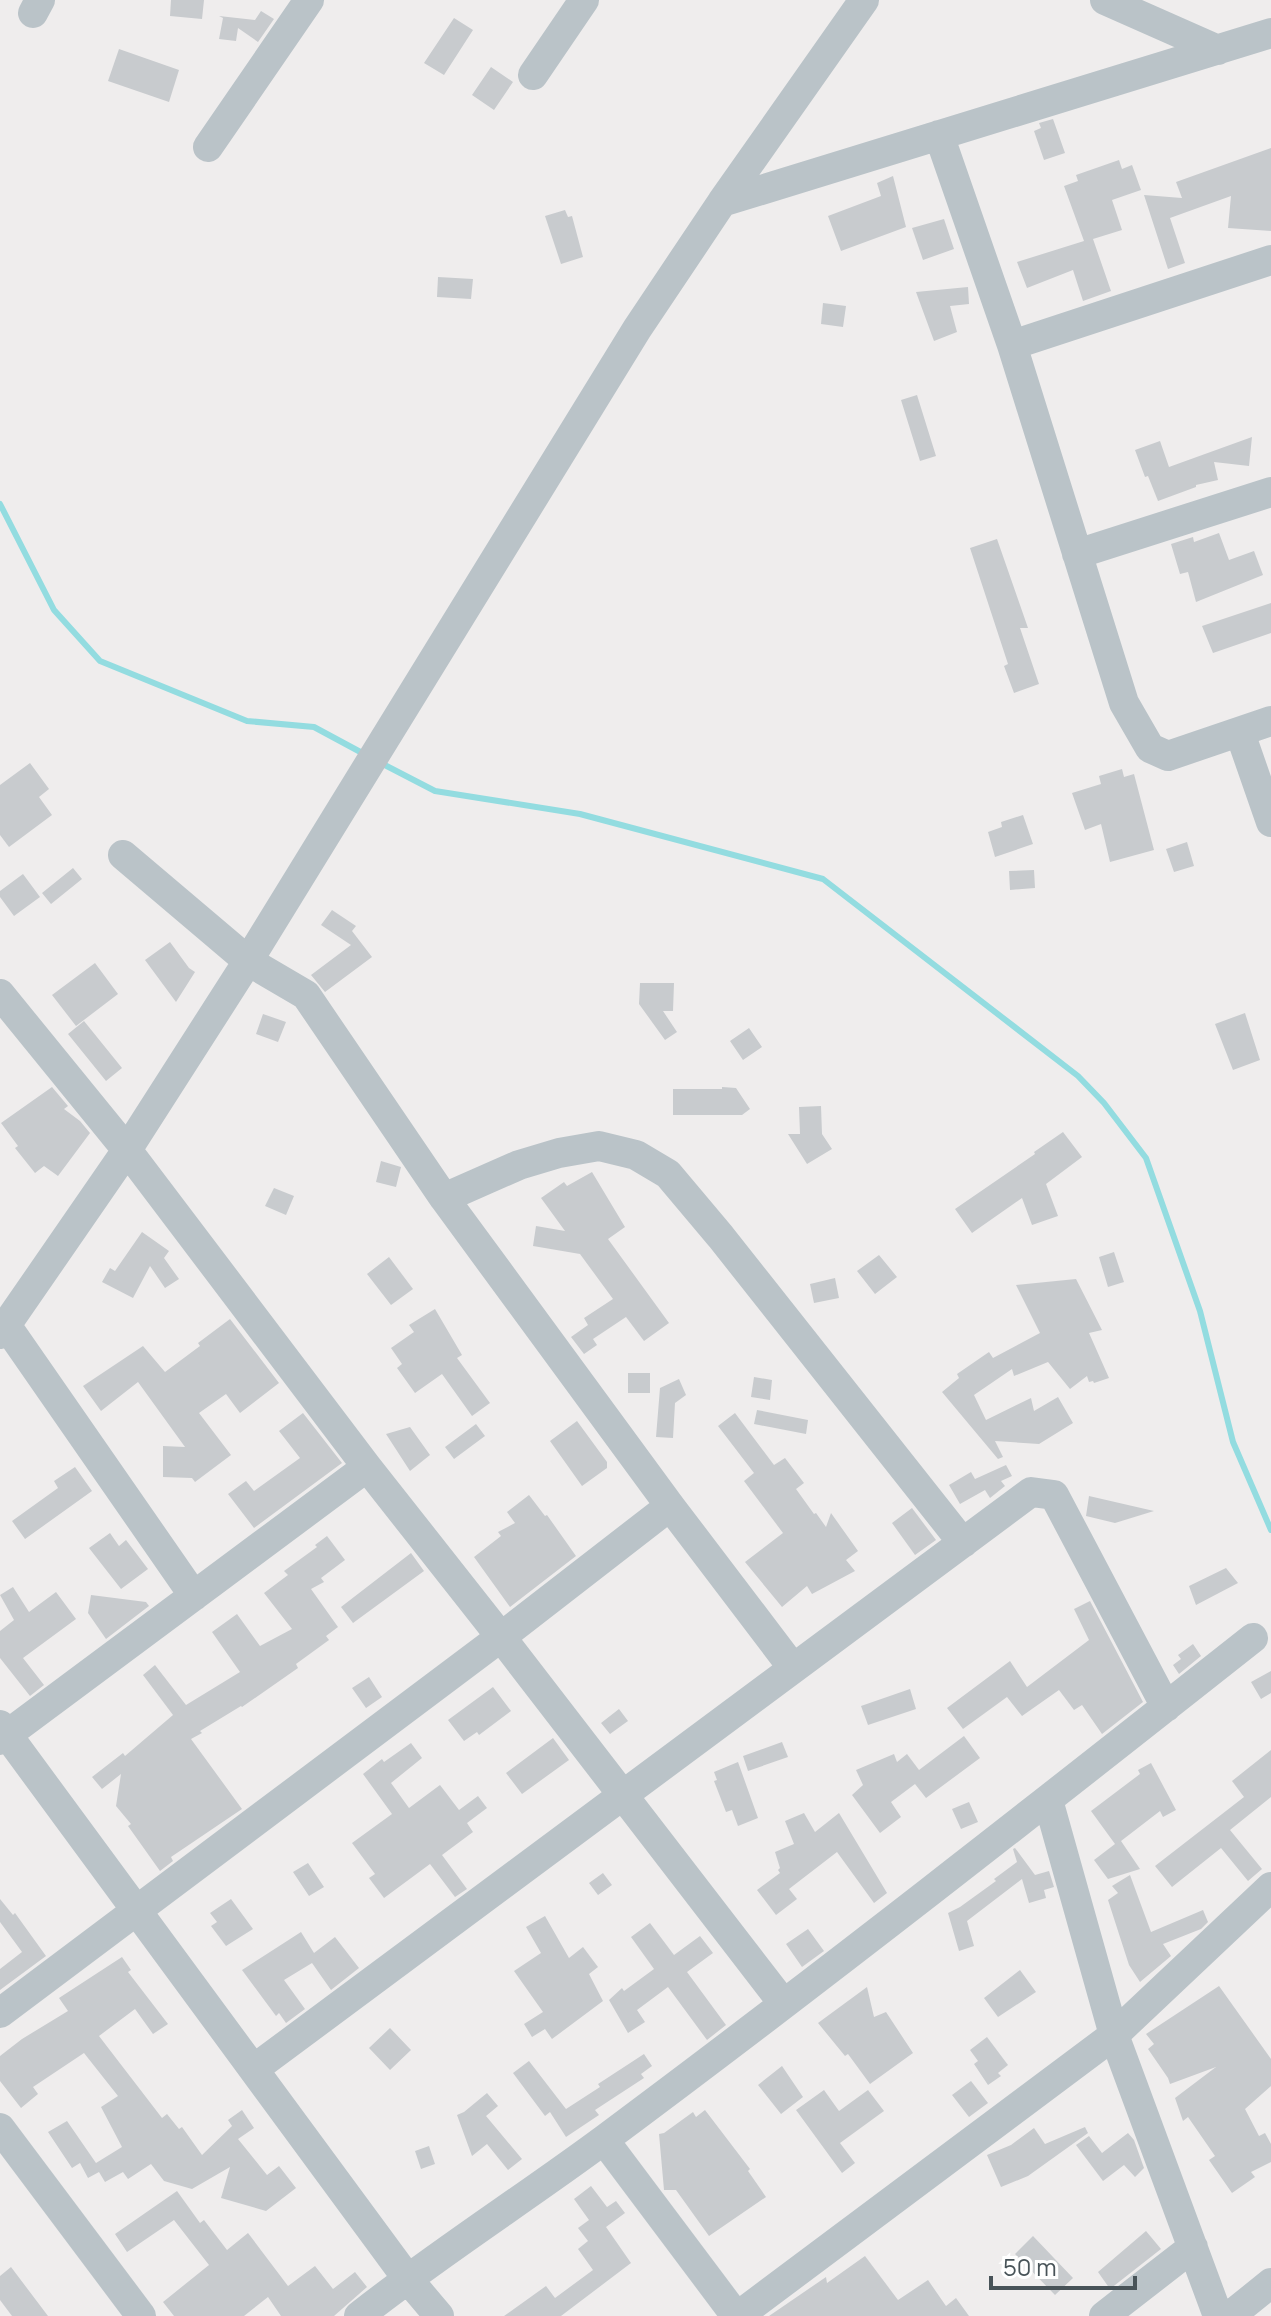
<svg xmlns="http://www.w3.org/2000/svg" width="1271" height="2316" font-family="Manrope,sans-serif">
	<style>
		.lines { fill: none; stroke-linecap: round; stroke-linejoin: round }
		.stream { stroke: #93dce0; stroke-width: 6 }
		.building { fill: #c8cbce }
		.minor { stroke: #bac3c8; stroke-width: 30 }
	</style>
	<rect width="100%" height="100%" fill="#efeded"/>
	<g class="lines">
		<path class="stream" d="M0,504L54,610L100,661L247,721L314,727L366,755
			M379,762L435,791L580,814L823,879L1078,1076L1104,1103L1146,1158L1200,1311L1233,1442L1271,1530"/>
	</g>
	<path class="building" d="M171,0H204L202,19L170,16Z
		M261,11L274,19L258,42L238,28L236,41L219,39L223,18L219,16L255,20Z
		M454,18L473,30L444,75L424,63Z
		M119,49L179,70L169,102L108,81Z
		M491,67L513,82L494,110L472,95Z
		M1053,119L1065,153L1044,160L1034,131L1041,128L1039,123Z
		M1271,148V231L1228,228L1231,196L1170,218L1185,263L1168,269L1144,195L1182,198L1176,182Z
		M1119,160L1122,169L1132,165L1141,190L1112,200L1122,230L1093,239L1111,291L1083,301L1073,270L1027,288L1017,262L1084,241L1064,186L1078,181L1076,175Z
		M893,176L906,227L841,251L828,216L881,196L877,183Z
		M565,210L568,217L572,216L583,257L561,264L545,216Z
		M944,219L954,249L923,260L912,228Z
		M438,277L473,279L471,299L437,297Z
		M968,287L969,304L950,306L957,332L934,341L916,292Z
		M823,303L846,306L843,327L821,324Z
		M917,395L936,456L920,461L901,400Z
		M1252,437L1249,466L1214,462L1218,480L1196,485V487L1158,501L1148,476L1145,477L1135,450L1160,441L1169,467Z
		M1219,533L1229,560L1254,551L1263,575L1196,602L1188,572L1180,574L1171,544L1193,537L1194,542Z
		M997,539L1028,628H1020L1039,684L1014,693L1004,666L1008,664L970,548Z
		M1271,603V633L1213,653L1202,626Z
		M30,763L49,789L39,797L52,815L9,847L0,835V785Z
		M1122,769L1124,777L1134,774L1154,850L1110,862L1101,824L1085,830L1072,793L1101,784L1099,776Z
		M1023,815L1033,844L995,857L988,832L1002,827L1001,822Z
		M1187,842L1194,866L1174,872L1166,849Z
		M73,868L82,879L51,904L42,893Z
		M1034,870L1035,888L1010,890L1009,871Z
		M23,874L40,897L14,916L0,897V891Z
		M332,910L356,926L352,931L372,957L325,992L311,975L351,945L321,925Z
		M170,942L189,968L195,972L176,1002L145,960Z
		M95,963L118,994L76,1026L52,995Z
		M640,983H674L673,1011H663L677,1032L665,1040L639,1004Z
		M1245,1013L1260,1060L1233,1070L1215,1024Z
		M263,1014L286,1022L278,1042L256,1034Z
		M84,1021L122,1068L106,1081L68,1034Z
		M749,1028L762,1047L743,1060L730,1041Z
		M52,1087L68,1106L64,1109L80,1121L90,1133L58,1176L44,1166L35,1173L15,1148L18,1146L1,1123Z
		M722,1087L736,1088L750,1109L742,1115H673V1089H722Z
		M821,1106L822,1134L832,1149L807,1164L788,1134H800L799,1107Z
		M1063,1132L1082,1157L1046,1184L1058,1216L1032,1225L1022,1198L972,1233L955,1209L1035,1154L1034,1152Z
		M381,1161L401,1167L396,1187L376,1182Z
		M592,1172L625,1227L608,1239L669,1323L644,1341L626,1317L593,1339L597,1345L584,1354L571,1337L588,1325L584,1318L613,1299L580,1254L533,1246L536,1226L565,1231L541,1198L564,1182L567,1186Z
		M274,1188L294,1196L286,1215L265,1206Z
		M142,1232L169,1251L164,1258L179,1279L165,1288L150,1266L133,1298L102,1282L110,1268L115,1271Z
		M1114,1252L1124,1282L1108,1287L1099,1257Z
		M879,1255L897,1277L875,1294L857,1271Z
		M389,1257L413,1289L391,1305L367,1274Z
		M835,1278L839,1298L814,1303L810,1284Z
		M1076,1279L1102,1330L1089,1333L1109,1378L1094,1383L1093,1381L1089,1382L1087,1376L1070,1389L1048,1362L1014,1376L1012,1369L974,1395L986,1420L1031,1398L1034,1411L1058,1397L1073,1423L1039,1444L995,1441L1003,1457L998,1459L942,1392L959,1378L957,1374L989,1352L993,1358L1040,1333L1016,1285Z
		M435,1309L462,1355L457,1358L490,1403L472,1416L442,1374L415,1393L397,1368L402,1364L391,1348L414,1332L409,1325Z
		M230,1319L279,1383L240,1413L226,1394L199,1413L231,1455L195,1482L192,1478L163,1477V1446L185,1447L138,1382L101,1411L83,1386L143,1346L165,1372L200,1346L198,1343Z
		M628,1373H650V1393H628Z
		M754,1377L772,1380L770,1400L751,1397Z
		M679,1379L686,1395L675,1403L673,1438L656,1437L660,1388Z
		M757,1410L808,1420L806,1434L754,1424Z
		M303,1413L342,1463L254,1528L228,1494L246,1481L254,1491L300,1458L279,1431Z
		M735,1413L774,1465L785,1458L804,1483L796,1489L814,1514L816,1513L826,1527L831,1513L858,1551L846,1560L855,1571L812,1594L807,1586L782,1607L745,1562L783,1533L744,1481L754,1473L718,1426Z
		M577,1421L607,1462V1468L582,1486L550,1441Z
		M476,1424L485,1436L454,1459L445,1447Z
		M410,1427L430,1455L410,1471L386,1434Z
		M1006,1465L1012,1476L1001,1481L1005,1486L990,1498L985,1490L960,1504L949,1485L971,1472L975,1479Z
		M75,1467L92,1491L25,1539L12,1521L58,1488L54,1481Z
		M529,1495L545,1516L547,1515L576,1556L510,1607L474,1557L501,1536L498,1532L515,1523L507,1512Z
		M1089,1496L1154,1511L1115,1523L1086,1516Z
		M912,1508L936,1540L915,1555L892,1523Z
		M110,1533L119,1546L126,1540L148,1569L121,1589L89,1548Z
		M327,1536L345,1560L321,1578L324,1582L311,1589L338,1627L326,1636L329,1640L296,1664L298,1668L242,1707L241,1706L200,1731L202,1733L191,1739L242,1809L171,1857L173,1861L160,1871L128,1826L131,1824L116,1806L121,1774L102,1789L92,1777L123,1753L125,1756L173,1715L143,1675L155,1665L186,1705L240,1672L212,1632L237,1614L260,1646L292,1629L264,1593L288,1575L284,1571L317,1547L315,1545Z
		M411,1553L424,1571L353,1623L341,1607Z
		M1226,1568L1238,1583L1196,1605L1189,1586Z
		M13,1587L29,1612L56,1592L76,1619L23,1658L44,1685L30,1696L0,1658V1631L14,1620L0,1595Z
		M91,1595L146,1602L149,1606L106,1639L88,1613Z
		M1090,1601L1143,1702L1102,1734L1082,1705L1074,1710L1059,1690L1022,1716L1007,1697L963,1729L947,1708L1010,1661L1027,1687L1089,1640L1074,1609Z
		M1193,1644L1201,1656L1179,1674L1173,1665L1181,1659L1178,1655Z
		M1271,1671V1693L1261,1699L1251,1682Z
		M369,1677L382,1697L366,1708L352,1688Z
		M493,1687L511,1711L479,1735L477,1732L464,1741L448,1720Z
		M910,1689L916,1709L868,1725L861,1706Z
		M619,1709L628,1721L610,1734L601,1723Z
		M964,1736L980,1758L926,1798L915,1784L891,1802L901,1817L880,1833L852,1795L863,1785L856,1770L894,1754L897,1762L907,1754L919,1770Z
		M553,1738L569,1760L522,1794L506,1773Z
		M782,1742L788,1757L748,1771L743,1756Z
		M411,1743L422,1758L391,1783L409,1808L440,1785L459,1810L478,1796L487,1808L467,1823L473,1832L442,1855L467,1889L455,1897L430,1864L384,1898L369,1878L375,1874L352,1843L392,1814L363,1774L382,1759L384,1762Z
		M1271,1750V1797L1230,1830L1262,1869L1248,1881L1221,1848L1172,1887L1155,1866L1244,1797L1232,1781Z
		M738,1762L758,1818L738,1826L732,1810L726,1812L714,1781L717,1780L714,1772Z
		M1151,1763L1176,1810L1163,1817L1160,1811L1121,1841L1140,1869L1108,1879L1094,1860L1115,1844L1091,1811L1140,1774L1138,1770Z
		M969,1802L978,1822L961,1829L952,1809Z
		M804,1813L815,1832L839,1813L887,1893L874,1903L837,1852L789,1889L797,1899L776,1915L757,1890L780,1873L778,1870L780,1868L775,1852L794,1844L785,1821Z
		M1015,1848L1035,1875L1049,1871L1054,1887L1044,1890L1046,1898L1029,1903L1022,1879L967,1921L974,1946L959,1951L948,1913L960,1907L996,1881L994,1879L1017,1862L1013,1849Z
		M308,1863L324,1887L309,1896L293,1872Z
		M603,1873L612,1885L598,1895L589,1883Z
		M1130,1875L1151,1932L1203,1910L1208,1922L1201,1929L1163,1944L1171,1956L1140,1982L1129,1965L1108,1900L1118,1893L1112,1886Z
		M0,1899L13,1915L15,1913L46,1956L0,1990V1969L22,1952L0,1922Z
		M231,1899L253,1929L226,1946L211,1926L217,1922L210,1913Z
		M545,1916L569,1958L583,1947L598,1967L589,1974L603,2001L552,2039L545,2029L532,2037L524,2024L543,2012L514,1971L541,1953L526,1927Z
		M650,1923L674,1955L700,1936L713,1953L687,1972L726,2025L707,2040L668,1987L637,2010L645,2022L628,2033L609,2000L622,1988L624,1991L654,1969L631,1937Z
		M808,1929L824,1951L802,1967L786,1944Z
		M301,1932L314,1953L335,1937L359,1968L331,1990L312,1963L284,1980L305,2009L286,2023L279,2013L276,2016L242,1970Z
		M122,1957L131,1970L128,1972L168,2024L153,2034L135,2009L99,2036L162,2118L167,2114L179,2129L182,2127L202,2155L232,2126L228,2120L242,2110L254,2128L238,2139L267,2175L279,2166L296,2188L266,2211L221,2198L230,2167L192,2189L164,2181L151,2164L128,2179L123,2172L105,2182L99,2172L88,2178L80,2163L72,2168L48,2132L67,2121L96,2163L122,2147L101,2107L118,2096L84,2053L33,2087L38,2094L21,2108L0,2081V2056L22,2039L68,2011L59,1998Z
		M1020,1970L1036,1992L998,2017L984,1998Z
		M1219,1986L1271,2059V2086L1245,2109L1259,2136L1265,2133L1271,2144V2162L1251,2172L1255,2177L1232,2193L1209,2160L1215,2156L1188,2117L1183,2121L1175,2098L1216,2067L1170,2084L1168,2078L1148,2049L1154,2044L1146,2034Z
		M867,1987L874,2017L886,2012L913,2053L870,2084L848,2054L845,2056L818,2023Z
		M390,2028L411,2050L390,2070L369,2048Z
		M987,2037L1008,2065L998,2073L1001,2076L988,2085L974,2064L978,2061L970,2050Z
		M644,2054L652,2066L641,2074L644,2078L595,2110L599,2115L566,2137L550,2112L545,2116L513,2073L529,2061L566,2109L600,2087L598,2084Z
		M782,2066L803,2097L781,2114L758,2085Z
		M971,2081L988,2103L969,2117L952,2095Z
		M824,2090L839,2111L868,2090L884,2111L840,2143L855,2163L842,2173L796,2110Z
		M487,2093L498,2106L486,2116L522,2159L508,2170L487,2144L472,2156L457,2115L464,2112Z
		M705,2110L750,2169L748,2171L766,2197L709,2236L676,2190H664L659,2134L664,2133L693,2112L696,2117Z
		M1085,2127L1088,2133L1028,2176L1001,2187L987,2155L1011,2145L1034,2128L1045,2144Z
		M1128,2133L1134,2140L1144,2168L1135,2177L1124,2165L1103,2181L1076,2145L1089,2136L1102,2153Z
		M429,2146L435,2164L421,2169L415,2151Z
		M591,2186L607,2207L616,2201L625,2213L606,2227L631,2263L561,2316H504L546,2286L555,2298L593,2270L578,2249L588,2241L578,2228L589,2220L574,2199Z
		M177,2191L200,2223L204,2220L227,2250L248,2233L288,2286L315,2266L333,2289L355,2272L367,2287L334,2316H281L268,2297L244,2316H174L163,2302L209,2265L174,2220L127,2252L115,2234Z
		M1146,2231L1161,2249L1110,2289L1098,2272Z
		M1033,2236L1073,2278L1055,2295L1015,2254Z
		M865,2256L898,2300L928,2280L946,2306L956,2298L969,2316H769L826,2277L827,2283Z
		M11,2267L48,2316H12L0,2300V2276Z"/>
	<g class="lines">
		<path class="minor" d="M1105,0L1218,50
			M33,13L40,0
			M533,75L584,0
			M939,135L1012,345L1124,703L1150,748L1168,756L1271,721
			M208,147L309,0
			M722,202L1271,33
			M1012,345L1271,260
			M1077,554L1271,492
			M1240,733L1271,822
			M123,855L248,961L306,995L444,1198L670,1506L793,1668
			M0,994L127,1150L367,1467L501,1637L783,2003
			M444,1198L519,1165L559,1153L599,1146L636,1155L668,1174L721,1237L963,1543
			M6,1325L194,1596
			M0,1334L127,1150L248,961L637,329L722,202L864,0
			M0,1725L407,2278L439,2316
			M0,1740L367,1467
			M1048,1800L1114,2035L1218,2316
			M0,2013L501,1637L670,1506
			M254,2069L1031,1492L1054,1495L1166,1707
			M0,2128L141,2316
			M604,2140L736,2316
			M359,2316C439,2253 524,2199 605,2139C824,1976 1039,1807 1253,1638
			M738,2316L1114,2035L1271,1887
			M1104,2316L1193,2247
			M1230,2316L1271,2283"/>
	</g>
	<path d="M991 2276v12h144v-12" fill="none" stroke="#485358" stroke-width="4"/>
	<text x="1003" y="2276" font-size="24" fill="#485358" stroke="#ffffff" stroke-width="6" paint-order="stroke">50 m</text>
</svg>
